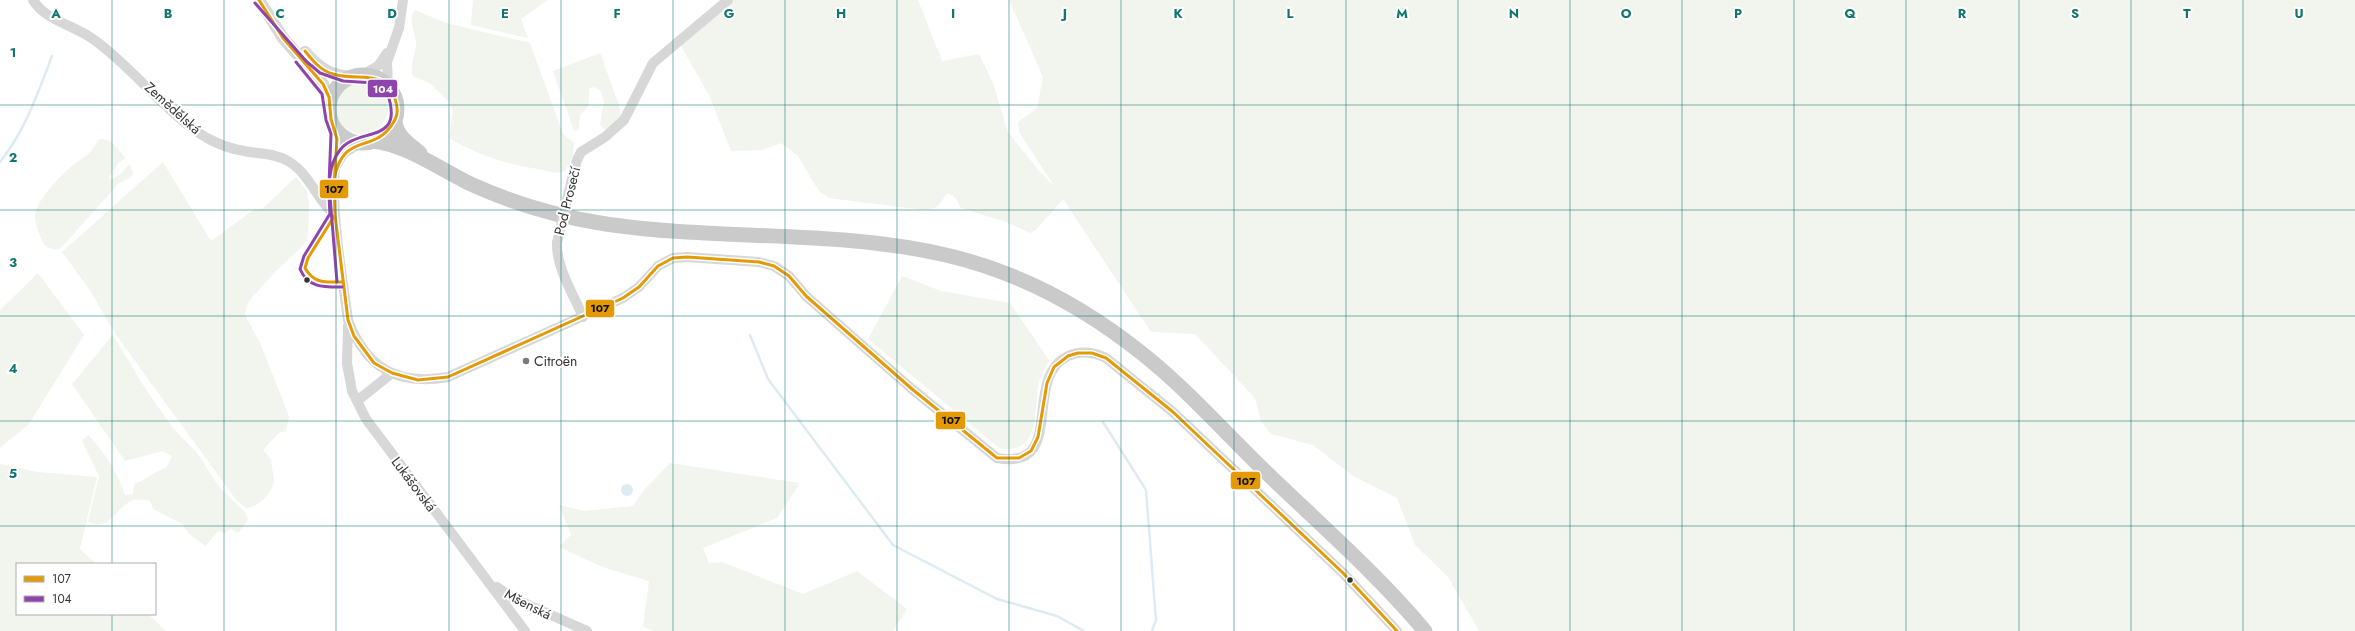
<svg xmlns="http://www.w3.org/2000/svg" width="2355" height="631" font-family="Jost,sans-serif">
	<style>
		.green { fill: #f1f5ed }
		.water { fill: #ddebf3 }
		.lines { fill: none; stroke-linecap: round; stroke-linejoin: round }
		.stream { stroke: #ddebf3; stroke-width: 2.5 }
		.minor { stroke: #d7d7d7; stroke-width: 10 }
		.tertiary { stroke: #d7d7d7; stroke-width: 12 }
		.primary { stroke: #cacaca; stroke-width: 15 }
		.minor-bridge { stroke: #d7d7d7; stroke-width: 10 }
		.bus-1-casing { stroke: #fff; stroke-width: 6 }
		.bus-2-casing { stroke: #fff; stroke-width: 6 }
		.bus-1 { stroke: #e39a05; stroke-width: 3 }
		.bus-2 { stroke: #8e44ad; stroke-width: 3 }
		.grid { fill: none; stroke: #0f766e; stroke-width: 1; stroke-opacity: 0.55 }
		.bus-dot { fill: #333; stroke: #fff; stroke-width: 1.5 }
		.poi-dot { fill: #7a7a7a; stroke: #fff; stroke-width: 1.5 }
		.labels { text-anchor: middle; dominant-baseline: central; stroke-width: 4; stroke-linejoin: round; paint-order: stroke }
		.street-label { font-size: 14px; fill: #333; stroke: #fff }
		.poi-label { font-size: 14px; fill: #333; stroke: #fff; text-anchor: start }
		.grid-label { font-size: 13px; text-anchor: middle; font-weight: bold; fill: #0f766e; stroke: #fff; stroke-width: 4; stroke-linejoin: round; paint-order: stroke }
		.line-badge { stroke: #fff; stroke-width: 1.5 }
		.badge-label { font-size: 11px; text-anchor: middle; font-weight: bold; fill: #fff }
		.pale-badge-label { font-size: 11px; text-anchor: middle; font-weight: bold; fill: #111 }
	</style>
	<rect width="100%" height="100%" fill="#fff"/>
	<path class="green" d="M473,0H548L521,19L528,38L471,25Z
		M734,0H918L942,61L979,54L993,83L1008,132L1039,171L1054,186L1019,132L1018,122L1037,108L1043,77L1009,0H2355V631H1479L1448,577L1415,545L1397,498L1353,476L1313,445L1271,434L1261,422L1255,398L1195,334L1151,332L1063,199L1036,230L1030,233L1006,222L961,208C957,201 955,193 946,194C940,205 937,209 924,210L829,198L819,191L797,155L781,143L762,150L731,151L710,97L681,46Z
		M415,10L446,23L530,43L563,134L574,143L573,156L565,171C557,175 548,171 538,169C506,164 477,155 449,138L453,112L449,102L431,84L413,76C409,65 416,55 416,43C416,33 407,18 415,10Z
		M600,53L619,105L621,117L605,130L600,125L604,101L600,90L594,87L589,89V105L580,115L579,130L574,131L553,71Z
		M336 108a26 26 0 1 1 52 0a26 26 0 1 1-52 0Z
		M102,139L111,141L126,159L120,161L109,177L110,180L119,175L130,164L133,174L130,178L119,183L61,248C55,251 46,249 43,242C39,234 35,225 35,216C36,200 61,175 73,165C86,155 91,155 98,140Z
		M163,162L211,241L255,209H262L296,177L307,191L309,204L308,236L305,244L275,272L248,302L245,315L261,345L289,416L286,431L279,433L263,450L271,459C271,466 274,474 274,481C272,494 258,507 246,508L237,501L116,335L91,292L62,252Z
		M38,273L84,335L29,424L0,448V310Z
		M902,276L941,291L1010,303L1049,360C1045,368 1040,377 1038,386C1034,412 1040,456 999,448L868,339Z
		M113,335L145,388L172,427L198,454L219,487L246,513L248,520L238,533L231,529L225,533L218,531L206,546L204,545L189,534L182,524L153,509L150,501C144,500 137,498 131,501C116,508 107,534 88,521L99,476L82,441L88,435C104,451 118,473 125,495L133,494L134,484C147,480 154,471 166,468L172,456L162,451L125,461L72,384Z
		M670,463L800,483L777,518L703,548L709,563L722,562L803,594L857,571L907,609L893,631H654L643,627L649,581L602,567L559,547L571,535L559,505L585,511L633,506L643,491Z
		M0,464L38,472L97,477L80,549L96,564H17V614H148L166,631H0Z"/>
	<path class="water" d="M621 490a6 6 0 1 1 12 0a6 6 0 1 1-12 0Z"/>
	<g class="lines">
		<path class="stream" d="M0,162C25,131 38,93 52,56
			M750,335L768,379L893,545L997,599L1057,616L1084,631
			M1103,422L1146,490L1156,620L1152,631"/>
		<path class="minor" d="M33,0C46,21 74,25 93,39C134,68 165,113 207,138C218,144 231,149 244,151C258,154 275,153 288,161C309,173 317,200 335,215
			M362,75L378,66L387,53
			M388,86L387,62L399,28L403,0
			M334,126C340,146 334,165 334,185C334,230 342,275 348,320C366,368 397,386 448,377L623,298L639,287L658,266L673,258L687,257L759,262L774,266L789,276L806,296L912,389L997,458C1068,471 1021,378 1068,356C1081,350 1093,352 1106,358L1173,412L1343,573L1397,631
			M336,166L344,153L361,143
			M571,183L577,160L581,152L605,137L624,120L653,63L728,0
			M557,243C556,268 574,295 583,317
			M348,326L347,363L352,391L366,419L525,631
			M357,401L392,373
			M497,587L513,598L587,631"/>
		<path class="tertiary" d="M259,0L283,38L323,84L330,102
			M305,52C318,67 330,76 352,77"/>
		<path class="primary" d="M329 109a34 34 0 1 1 68 0a34 34 0 1 1-68 0Z
			M395,120C395,135 409,144 420,153
			M373,141C408,145 441,170 473,185C515,204 560,217 606,224C720,241 838,229 950,256C1021,273 1087,309 1144,355C1189,391 1228,436 1271,477C1323,527 1378,575 1425,631"/>
		<path class="minor-bridge" d="M557,243L571,183"/>
		<g class="bus-1-casing">
			<path id="bus-1" d="M259,0L283,38L323,84L329,97L331,119L337,139L334,184L335,215L348,320L354,336L374,363L392,373L418,380L448,377L623,298L639,287L658,266L673,258L687,257L759,262L774,266L789,276L806,296L912,389L997,458H1019L1031,451L1038,437L1047,383L1054,367L1068,356L1078,353H1092L1106,358L1173,412L1343,573L1397,631
				M305,51C312,60 321,71 333,74C358,82 384,67 395,99C398,107 398,116 393,123C374,155 343,130 334,180
				M335,215L308,258L305,268C314,284 325,282 342,282"/>
		</g>
		<g class="bus-2-casing">
			<path id="bus-2" d="M255,3L306,61L320,73L343,81L375,83L387,92C406,146 358,126 340,150C326,167 329,195 330,215
				M296,62L322,94L326,120L331,134L329,184L337,282
				M331,212L304,256L300,269C308,288 324,287 342,287"/>
		</g>
		<use href="#bus-1" class="bus-1"/>
		<use href="#bus-2" class="bus-2"/>
	</g>
	<path class="grid" d="M112,0V564M224,0V631M336,0V631M449,0V631M561,0V631M673,0V631M785,0V631M897,0V631M1009,0V631M1121,0V631M1234,0V631M1346,0V631M1458,0V631M1570,0V631M1682,0V631M1794,0V631M1906,0V631M2019,0V631M2131,0V631M2243,0V631M0,105H2355M0,210H2355M0,316H2355M0,421H2355M0,526H2355M112,614V631"/>
	<g class="bus-dot">
		<circle cx="307" cy="280" r="3.5"/>
		<circle cx="1350" cy="580" r="3.5"/>
	</g>
	<circle class="poi-dot" cx="526" cy="361" r="4"/>
	<g class="labels">
		<g class="street-label">
			<text transform="translate(173 108) rotate(42)">Zemědělská</text>
			<text transform="translate(567 201) rotate(-76)">Pod Prosečí</text>
			<text transform="translate(414 484) rotate(53)">Lukášovská</text>
			<text transform="translate(528 604) rotate(27)">Mšenská</text>
		</g>
		<g class="poi-label">
			<text x="534" y="361">Citroën</text>
		</g>
	</g>
	<g class="grid-label">
		<text x="56" y="18">A</text>
		<text x="168" y="18">B</text>
		<text x="280" y="18">C</text>
		<text x="392" y="18">D</text>
		<text x="505" y="18">E</text>
		<text x="617" y="18">F</text>
		<text x="729" y="18">G</text>
		<text x="841" y="18">H</text>
		<text x="953" y="18">I</text>
		<text x="1065" y="18">J</text>
		<text x="1178" y="18">K</text>
		<text x="1290" y="18">L</text>
		<text x="1402" y="18">M</text>
		<text x="1514" y="18">N</text>
		<text x="1626" y="18">O</text>
		<text x="1738" y="18">P</text>
		<text x="1850" y="18">Q</text>
		<text x="1962" y="18">R</text>
		<text x="2075" y="18">S</text>
		<text x="2187" y="18">T</text>
		<text x="2299" y="18">U</text>
		<text x="13" y="57">1</text>
		<text x="13" y="162">2</text>
		<text x="13" y="267">3</text>
		<text x="13" y="373">4</text>
		<text x="13" y="478">5</text>
	</g>
	<g class="line-badge">
		<rect x="367" y="79" width="31" height="19" rx="4" fill="#8e44ad"/>
		<rect x="319" y="179" width="30" height="20" rx="4" fill="#e39a05"/>
		<rect x="585" y="299" width="30" height="19" rx="4" fill="#e39a05"/>
		<rect x="935" y="411" width="31" height="19" rx="4" fill="#e39a05"/>
		<rect x="1230" y="471" width="31" height="19" rx="4" fill="#e39a05"/>
	</g>
	<g class="badge-label">
		<text x="383" y="93">104</text>
	</g>
	<g class="pale-badge-label">
		<text x="334" y="193">107</text>
		<text x="600" y="312">107</text>
		<text x="951" y="424">107</text>
		<text x="1246" y="485">107</text>
	</g>
	<rect x="16" y="563" width="140" height="52" fill="#ffffff" stroke="#adadad"/>
	<rect x="24" y="576" width="20" height="6" fill="#e39a05" stroke="#adadad"/>
	<text x="52" y="583" font-size="12" fill="#333333">107</text>
	<rect x="24" y="596" width="20" height="6" fill="#8e44ad" stroke="#adadad"/>
	<text x="52" y="603" font-size="12" fill="#333333">104</text>
</svg>
